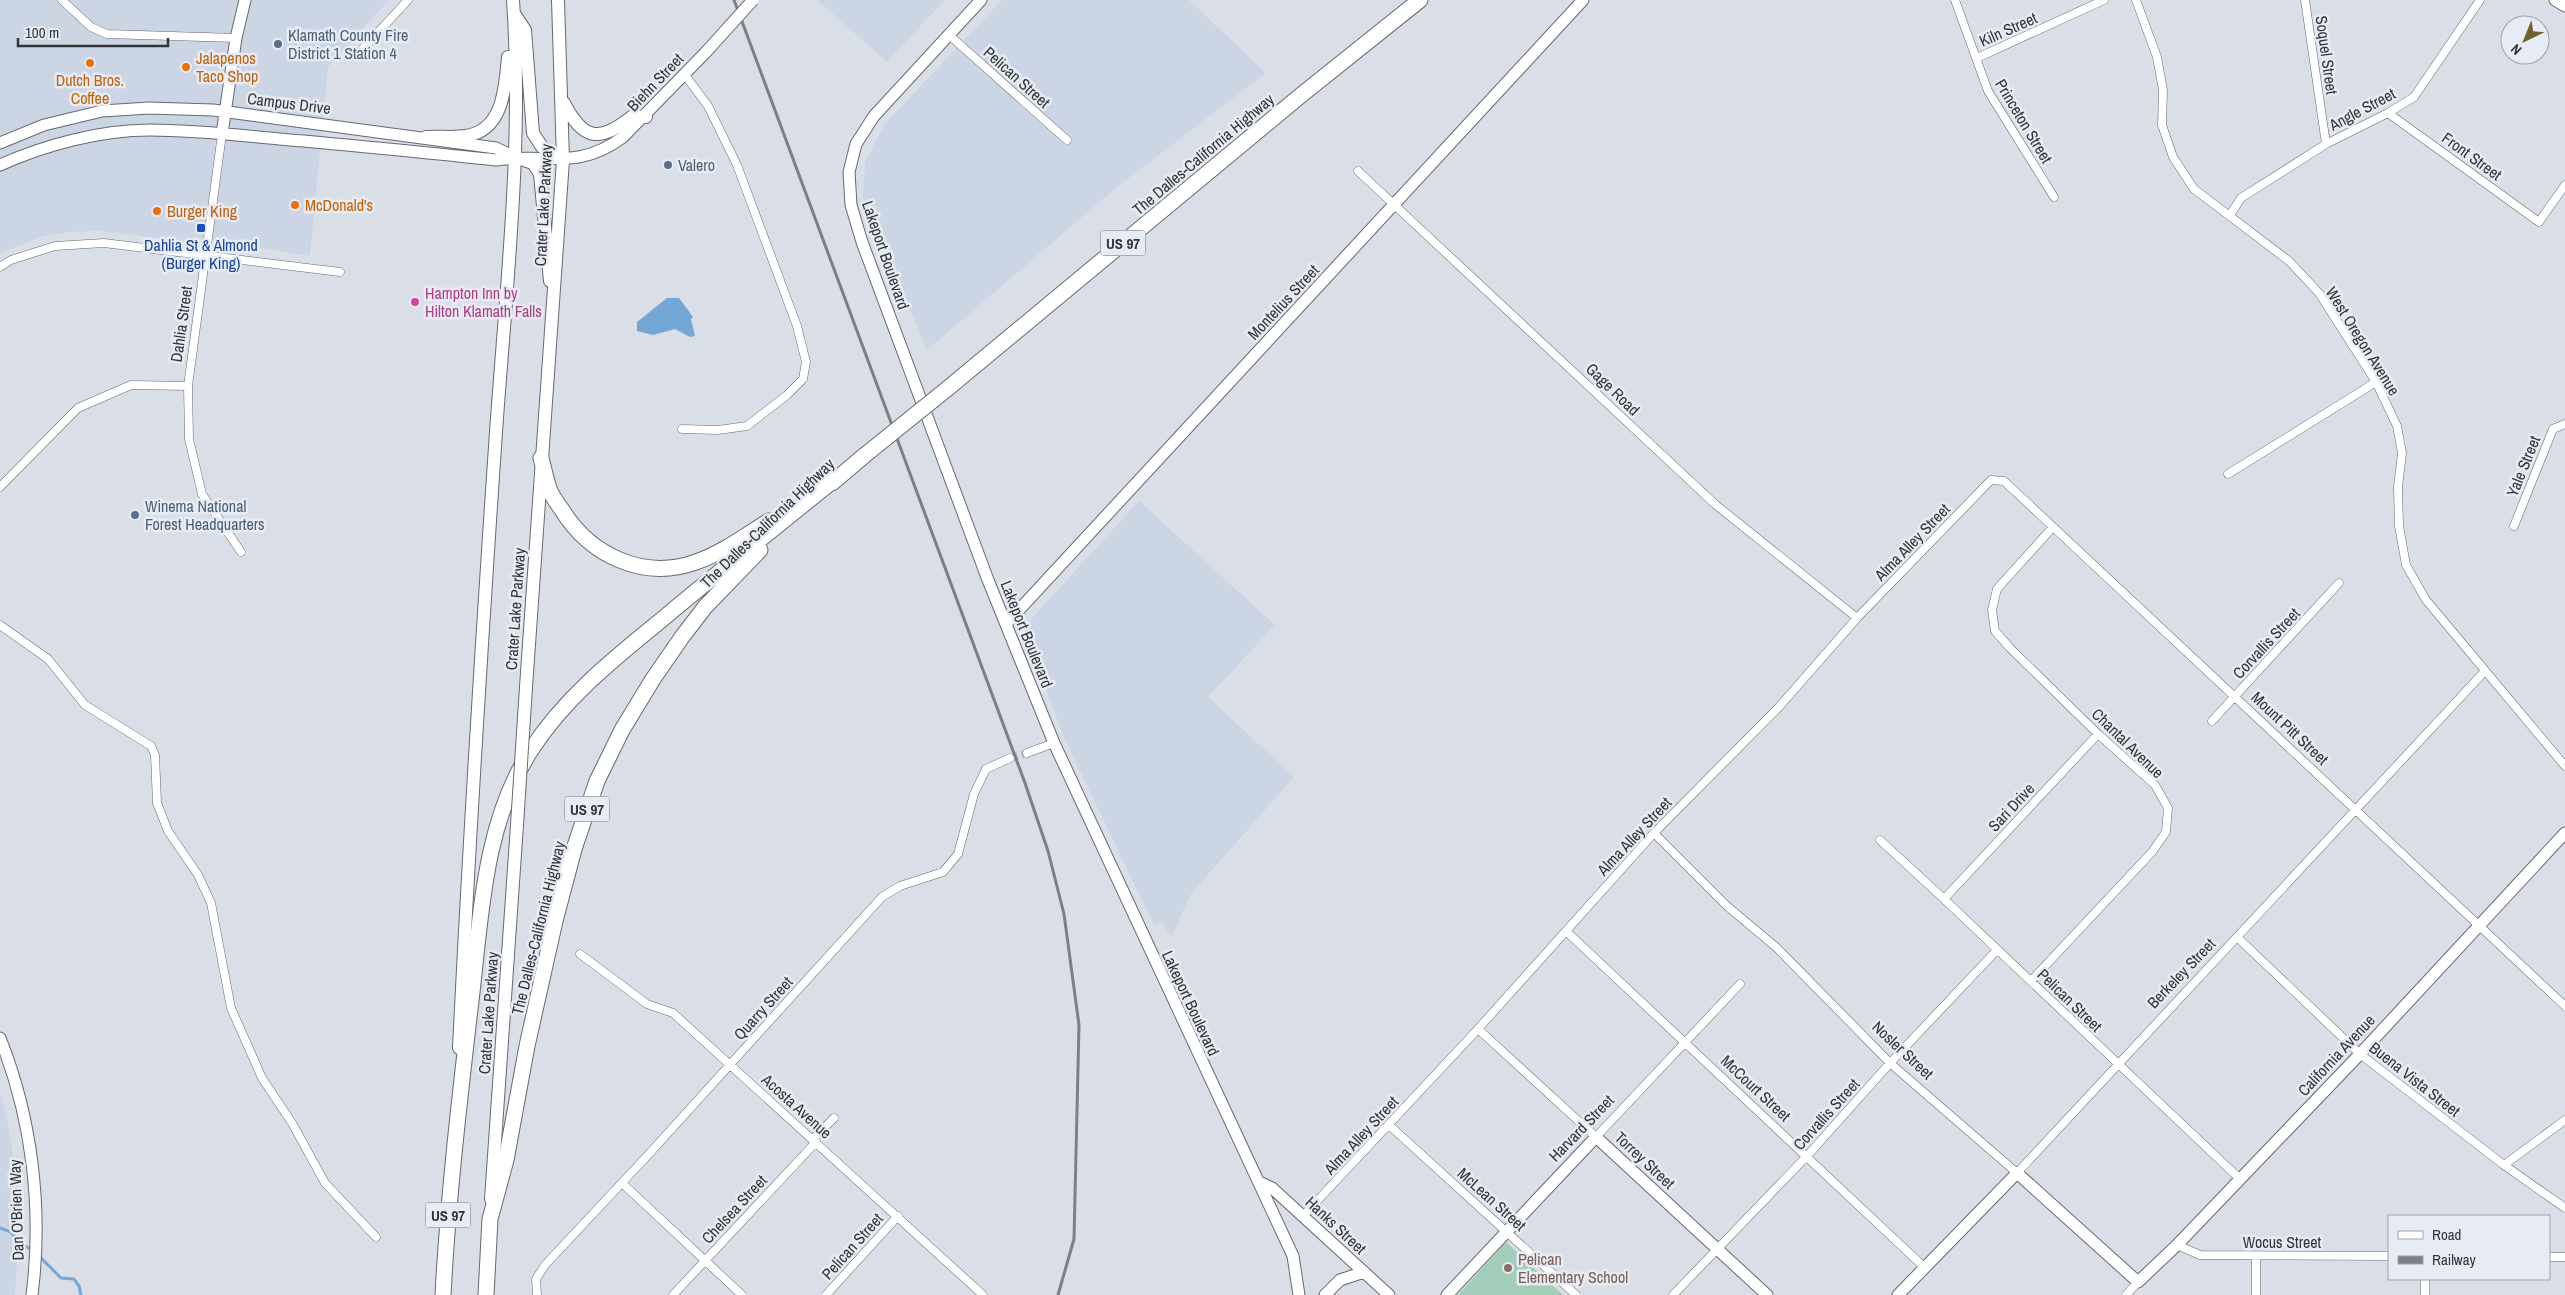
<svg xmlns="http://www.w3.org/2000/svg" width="2565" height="1295" font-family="'Archivo Narrow',sans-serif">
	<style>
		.built { fill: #ccd5e4 }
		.green { fill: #a2cdb9 }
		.water { fill: #73a7d6 }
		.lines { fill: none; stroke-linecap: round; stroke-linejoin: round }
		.stream { stroke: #73a7d6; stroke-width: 3 }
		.street-tunnel { stroke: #b9bdc4; stroke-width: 8; stroke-dasharray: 8 4; stroke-linecap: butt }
		.street-casing { stroke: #656971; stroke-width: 9 }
		.secondary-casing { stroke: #656971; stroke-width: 13 }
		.primary-casing { stroke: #656971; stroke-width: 14 }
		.highway-casing { stroke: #656971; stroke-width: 17 }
		.street { stroke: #fff; stroke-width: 8 }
		.secondary { stroke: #fff; stroke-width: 11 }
		.primary { stroke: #fff; stroke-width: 12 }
		.highway { stroke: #fff; stroke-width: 15 }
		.rail { stroke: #7d7f85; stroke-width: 3 }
		.secondary-bridge-casing { stroke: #656971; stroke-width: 13; stroke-linecap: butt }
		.primary-bridge-casing { stroke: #656971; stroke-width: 14; stroke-linecap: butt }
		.highway-bridge-casing { stroke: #656971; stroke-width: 17; stroke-linecap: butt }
		.secondary-bridge { stroke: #fff; stroke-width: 11 }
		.primary-bridge { stroke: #fff; stroke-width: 12 }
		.highway-bridge { stroke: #fff; stroke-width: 15 }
		.service-dot { fill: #5c6f8a; stroke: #e7ecf4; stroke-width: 2 }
		.food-dot { fill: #e8710a; stroke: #e7ecf4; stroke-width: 2 }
		.transit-dot { fill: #1a4fb4; stroke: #e7ecf4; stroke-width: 2 }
		.hotel-dot { fill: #d1479c; stroke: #e7ecf4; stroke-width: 2 }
		.education-dot { fill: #8d6e63; stroke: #e7ecf4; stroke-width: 2 }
		.labels { text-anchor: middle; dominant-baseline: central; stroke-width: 5; stroke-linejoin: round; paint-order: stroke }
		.shield { fill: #e7ecf4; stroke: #696b70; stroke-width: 1 }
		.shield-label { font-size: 15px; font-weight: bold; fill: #333438 }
		.street-label { font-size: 16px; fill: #333438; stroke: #e7ecf4 }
		.service-label { font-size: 16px; fill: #4e5e75; stroke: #e7ecf4; text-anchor: start }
		.food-label { font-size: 16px; fill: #c56008; stroke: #e7ecf4; text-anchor: start }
		.transit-label { font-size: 16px; fill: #164399; stroke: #e7ecf4 }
		.hotel-label { font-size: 16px; fill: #b23c85; stroke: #e7ecf4; text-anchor: start }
		.education-label { font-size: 16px; fill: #785e54; stroke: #e7ecf4; text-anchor: start }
	</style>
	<rect width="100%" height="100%" fill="#dadfe7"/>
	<path class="built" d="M0,0H389L328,67L310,256L194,237L184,241L98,231L71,232L44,236L0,253Z
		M817,0H945L887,62Z
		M1002,0H1189L1266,73L1117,187L927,350L863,199L865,162L884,125Z
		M1139,501L1275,625L1208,697L1294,777L1191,894L1172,936L1166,931L1162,922L1154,925L1064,738L1023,628Z
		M0,1091L7,1119L21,1203L15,1295H0Z"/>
	<path class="green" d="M1506,1242L1563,1295H1458Z"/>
	<path class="water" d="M667,298H679L693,317L691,319L695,336L690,337L675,329L653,335L637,331V322Z"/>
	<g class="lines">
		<path class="stream" d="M0,1228L11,1232L19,1242L32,1250
			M39,1256L61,1278L74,1279L79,1286L81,1295"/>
		<path class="street-tunnel" d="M1010,758L1027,753"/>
		<g class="street-casing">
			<path id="street" d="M62,0L91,27L107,34L236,38
				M1955,0L1988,91L2054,197
				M2136,0L2157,57L2163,90L2162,125L2173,157L2194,189L2289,261L2319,293L2376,382L2397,426L2402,453L2398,487L2399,526L2406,565L2426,600L2565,766
				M2305,0L2326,144
				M948,34L1067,140
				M357,55L408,0
				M1977,58L2104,0
				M2388,113L2539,222L2565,185
				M222,134L188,386L189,439L202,494L241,552
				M1358,171L1716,505L1857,618
				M2230,215L2241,198L2326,144L2388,113L2414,97L2480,0
				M0,267L11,260L55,246L104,243L340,272
				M682,429L718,430L747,426L787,395L803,379L806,362L797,326L737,165L708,106L685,75
				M2228,474L2376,382
				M0,487L78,408L131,385L188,386
				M2514,526L2553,429L2565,424
				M0,625L48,659L85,705L151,746L155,755L157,803L168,831L198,875L211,903L231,1008L262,1078L292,1123L325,1183L376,1237
				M2212,721L2339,583
				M1027,753L1054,743
				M1654,833L1727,906L1777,948L1890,1063L2017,1173L2484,672
				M1880,840L1944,899L2240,1179
				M1944,899L2098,734
				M1567,932L1924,1267
				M2238,938L2360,1054L2504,1165L2565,1208
				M580,954L647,1004L673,1013L983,1295
				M2031,981L2152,852L2166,832L2168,808L2155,785L2098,734L2010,648L1995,631L1992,610L1997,589L2053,527
				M1478,1029L1596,1137L1740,984
				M1389,1125L1576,1295
				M813,1139L834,1118
				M2504,1165L2565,1120
				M622,1183L742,1295
				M1303,1216L1478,1029L1654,833L1778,708L1857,618L1991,480L2004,481L2565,1006
				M2177,1245L2200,1255L2389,1256
				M2256,1256V1295
				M2549,1257H2565
				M2425,1279V1295
				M537,1295L536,1279L545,1265L648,1155L882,897L900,886L943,872L958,854L974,794L986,769L1010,758
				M673,1295L816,1142
				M826,1295L898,1216
				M1673,1295L1808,1155L1890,1063L1997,950
				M2126,1295L2138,1282"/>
		</g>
		<g class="secondary-casing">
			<path id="secondary" d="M981,0L874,116L856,144L849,172L851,205L862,242L988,580L1054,743L1293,1256L1299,1295
				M2555,0L2565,6
				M222,134L236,38L245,0
				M0,143L44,125L102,111L149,108L213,110L496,148L515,157
				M0,165C45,145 100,130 150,130C201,130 253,137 304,141C368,147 432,153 496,160C547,153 577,171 623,137L706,52
				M1006,624L1583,0
				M0,1038C32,1118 43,1209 32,1295
				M1259,1182L1272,1188L1389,1295
				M1325,1295L1340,1280L1364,1272
				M1447,1295L1596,1137L1767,1295
				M1898,1295L2017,1173L2138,1282L2177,1245L2360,1054L2565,833"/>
		</g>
		<g class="primary-casing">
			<path id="primary" d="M515,15L525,30L533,133L542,147L563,160
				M564,103C584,142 600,142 633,116L646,117
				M426,137C439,136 453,138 466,136C504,130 505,87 508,57
				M515,157L533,163L540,174L550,281
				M526,687L563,160L558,0
				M459,1048C469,843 482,637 496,432C506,289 523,144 513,0
				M491,1199L517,825"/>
		</g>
		<g class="highway-casing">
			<path id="highway" d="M947,389L1300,96L1420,0
				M541,458C544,469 546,480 550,491C553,498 558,504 562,510C590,555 643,581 696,562C722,553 745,536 769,521
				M832,483L865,455
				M443,1295C448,1199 459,1104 470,1009C481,922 482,826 531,750C565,697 616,657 665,617C722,569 781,523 839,476
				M486,1295L490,1219L506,1160L527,1046L555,921L574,849L597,781L622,730L653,679L682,637L705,607L760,550"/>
		</g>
		<use href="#street" class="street"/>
		<use href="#secondary" class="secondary"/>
		<use href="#primary" class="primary"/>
		<use href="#highway" class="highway"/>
		<path class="rail" d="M734,0L1025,783L1048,851L1064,914L1079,1025L1074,1239L1058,1295"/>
		<g class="secondary-bridge-casing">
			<path id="secondary-bridge" d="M706,52L753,0"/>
		</g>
		<g class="primary-bridge-casing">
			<path id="primary-bridge" d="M517,825L526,687"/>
		</g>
		<g class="highway-bridge-casing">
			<path id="highway-bridge" d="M865,455L947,389"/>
		</g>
		<use href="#secondary-bridge" class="secondary-bridge"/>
		<use href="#primary-bridge" class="primary-bridge"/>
		<use href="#highway-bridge" class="highway-bridge"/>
	</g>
	<g class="service-dot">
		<circle cx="278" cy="44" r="5"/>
		<circle cx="668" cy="165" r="5"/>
		<circle cx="135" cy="515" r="5"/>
	</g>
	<g class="food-dot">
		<circle cx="90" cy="63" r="5"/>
		<circle cx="186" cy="67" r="5"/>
		<circle cx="295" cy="205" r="5"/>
		<circle cx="157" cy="211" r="5"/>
	</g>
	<rect class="transit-dot" x="196" y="223" width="10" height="10" rx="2.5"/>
	<circle class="hotel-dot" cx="415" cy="302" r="5"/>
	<circle class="education-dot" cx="1508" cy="1268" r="5"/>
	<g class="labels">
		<g class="shield">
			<rect x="1100.5" y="230.5" width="45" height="25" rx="4"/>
			<rect x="564.5" y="796.5" width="45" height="25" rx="4"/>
			<rect x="425.5" y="1202.5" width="45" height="25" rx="4"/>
		</g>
		<g class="shield-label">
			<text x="1123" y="243">US 97</text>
			<text x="587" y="809">US 97</text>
			<text x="448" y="1215">US 97</text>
		</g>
		<g class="street-label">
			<text transform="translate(2008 29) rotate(-24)">Kiln Street</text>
			<text transform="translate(2327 55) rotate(82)">Soquel Street</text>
			<text transform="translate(1017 77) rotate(42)">Pelican Street</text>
			<text transform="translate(655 82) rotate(-46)">Biehn Street</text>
			<text transform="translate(289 103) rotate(7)">Campus Drive</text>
			<text transform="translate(2362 109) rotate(-28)">Angle Street</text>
			<text transform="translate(2024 121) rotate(59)">Princeton Street</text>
			<text transform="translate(1203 154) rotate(-40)">The Dalles-California Highway</text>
			<text transform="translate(2472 156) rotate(36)">Front Street</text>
			<text transform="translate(543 205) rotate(-87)">Crater Lake Parkway</text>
			<text transform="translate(886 255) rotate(71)">Lakeport Boulevard</text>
			<text transform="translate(1283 302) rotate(-47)">Montelius Street</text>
			<text transform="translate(181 324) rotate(-82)">Dahlia Street</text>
			<text transform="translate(2363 341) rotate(58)">West Oregon Avenue</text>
			<text transform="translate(1613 389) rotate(44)">Gage Road</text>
			<text transform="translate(2523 466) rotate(-68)">Yale Street</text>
			<text transform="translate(767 523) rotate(-44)">The Dalles-California Highway</text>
			<text transform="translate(1912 542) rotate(-46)">Alma Alley Street</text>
			<text transform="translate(515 609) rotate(-86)">Crater Lake Parkway</text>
			<text transform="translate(1027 634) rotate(68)">Lakeport Boulevard</text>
			<text transform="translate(2266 643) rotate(-47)">Corvallis Street</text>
			<text transform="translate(2290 728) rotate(43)">Mount Pitt Street</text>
			<text transform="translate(2128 743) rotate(44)">Chantal Avenue</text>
			<text transform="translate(2011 807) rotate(-47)">Sari Drive</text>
			<text transform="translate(1634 836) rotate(-47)">Alma Alley Street</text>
			<text transform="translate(538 928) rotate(-76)">The Dalles-California Highway</text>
			<text transform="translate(2181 973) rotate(-46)">Berkeley Street</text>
			<text transform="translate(2070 1000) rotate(44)">Pelican Street</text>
			<text transform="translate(1191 1003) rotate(65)">Lakeport Boulevard</text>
			<text transform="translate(763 1008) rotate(-48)">Quarry Street</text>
			<text transform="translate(488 1013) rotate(-86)">Crater Lake Parkway</text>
			<text transform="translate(1903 1050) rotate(43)">Nosler Street</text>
			<text transform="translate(2336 1055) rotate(-47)">California Avenue</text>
			<text transform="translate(2415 1079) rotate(38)">Buena Vista Street</text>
			<text transform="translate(1756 1088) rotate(43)">McCourt Street</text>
			<text transform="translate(797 1106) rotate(42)">Acosta Avenue</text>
			<text transform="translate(1826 1114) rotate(-48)">Corvallis Street</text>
			<text transform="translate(1581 1128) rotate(-46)">Harvard Street</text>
			<text transform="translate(1361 1135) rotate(-47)">Alma Alley Street</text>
			<text transform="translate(1645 1160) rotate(43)">Torrey Street</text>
			<text transform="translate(1492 1199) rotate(42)">McLean Street</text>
			<text transform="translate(734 1209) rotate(-47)">Chelsea Street</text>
			<text transform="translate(16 1210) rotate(-92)">Dan O'Brien Way</text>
			<text transform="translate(1336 1225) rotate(43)">Hanks Street</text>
			<text x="2282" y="1242">Wocus Street</text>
			<text transform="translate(852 1246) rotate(-48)">Pelican Street</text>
		</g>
		<g class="service-label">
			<text x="288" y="35">Klamath County Fire<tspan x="288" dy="18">District 1 Station 4</tspan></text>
			<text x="678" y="165">Valero</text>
			<text x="145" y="506">Winema National<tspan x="145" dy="18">Forest Headquarters</tspan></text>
		</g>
		<g class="food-label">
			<text x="196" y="58">Jalapenos<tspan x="196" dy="18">Taco Shop</tspan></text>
			<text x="90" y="80" text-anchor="middle">Dutch Bros.<tspan x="90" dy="18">Coffee</tspan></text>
			<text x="305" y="205">McDonald's</text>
			<text x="167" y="211">Burger King</text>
		</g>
		<g class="transit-label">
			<text x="201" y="245">Dahlia St &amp; Almond<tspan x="201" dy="18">(Burger King)</tspan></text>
		</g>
		<g class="hotel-label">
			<text x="425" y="293">Hampton Inn by<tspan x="425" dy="18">Hilton Klamath Falls</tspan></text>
		</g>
		<g class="education-label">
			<text x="1518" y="1259">Pelican<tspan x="1518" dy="18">Elementary School</tspan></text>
		</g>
	</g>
	<rect x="2388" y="1215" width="162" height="65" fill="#e7ecf4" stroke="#9fa2a9"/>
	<rect x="2398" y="1231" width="25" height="8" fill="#ffffff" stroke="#9fa2a9"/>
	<text x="2432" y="1240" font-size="15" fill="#333438">Road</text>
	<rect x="2398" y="1256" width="25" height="8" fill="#7d7f85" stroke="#9fa2a9"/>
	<text x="2432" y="1265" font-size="15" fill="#333438">Railway</text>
	<g transform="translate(2525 40) rotate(223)"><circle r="24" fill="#e7ecf4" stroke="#9fa2a9"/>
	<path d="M0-4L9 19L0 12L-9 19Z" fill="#6e632f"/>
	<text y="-8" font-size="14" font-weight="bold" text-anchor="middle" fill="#333438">N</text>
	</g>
	<path d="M18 38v8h150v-8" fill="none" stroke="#333438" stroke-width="2.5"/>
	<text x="25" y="38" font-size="15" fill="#333438" stroke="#e7ecf4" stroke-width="4" paint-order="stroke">100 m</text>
</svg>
